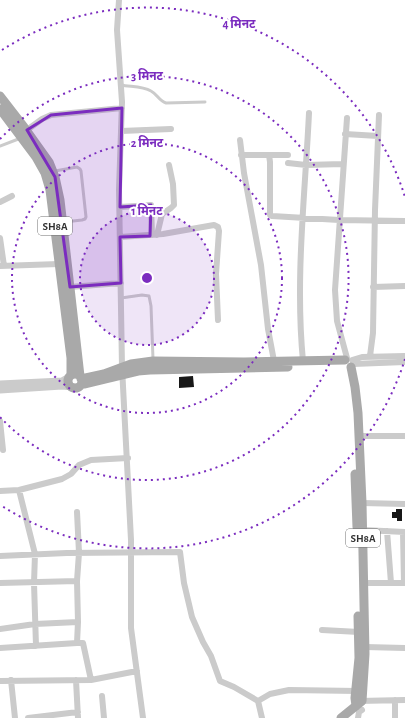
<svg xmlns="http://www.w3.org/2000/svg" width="405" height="718" font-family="'Alegreya Sans','Noto Sans Devanagari',sans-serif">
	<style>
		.building { fill: #181818 }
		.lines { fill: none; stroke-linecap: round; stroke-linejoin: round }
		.service { stroke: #cbcbcb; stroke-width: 3 }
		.minor { stroke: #cbcbcb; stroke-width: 6 }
		.tertiary { stroke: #cbcbcb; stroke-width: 7 }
		.primary { stroke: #a9a9a9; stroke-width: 9 }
		.marked { fill: #7b2cbf; fill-opacity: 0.2; stroke: #7b2cbf; stroke-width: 3; stroke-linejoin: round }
		.ring { fill: none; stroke: #7b2cbf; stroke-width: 2; stroke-dasharray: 2 4 }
		.labels { text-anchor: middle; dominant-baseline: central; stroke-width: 4; stroke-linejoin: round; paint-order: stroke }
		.shield { fill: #fff; stroke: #6f6f6f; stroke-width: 1 }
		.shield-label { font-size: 11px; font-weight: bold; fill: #313131 }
		.centre { fill: #7b2cbf; stroke: #fff; stroke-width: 2 }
		.ring-label { font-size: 12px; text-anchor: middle; font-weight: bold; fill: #7b2cbf; stroke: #fff; stroke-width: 4; stroke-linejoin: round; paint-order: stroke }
	</style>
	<rect width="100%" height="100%" fill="#fff"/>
	<path class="building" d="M193,376L194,387L179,388V377Z
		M396,509H402V521H397V518H392V512H396Z"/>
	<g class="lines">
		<path class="service" d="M121,85C130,87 142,86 151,91C157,94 159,101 166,103L205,102
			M0,146L21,138
			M55,171L77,167L80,169L81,171L86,217L85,219L82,220L64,222
			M121,298L142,295L149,296L151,306L153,359"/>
		<path class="minor" d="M119,0L117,30L122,102L119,190L122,367L131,540V628L143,718
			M347,118L335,290L337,321L347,358
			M27,130L42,119L51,115L122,108
			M121,131L171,129
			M345,134L378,136
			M240,140L244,173L261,265L268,329L274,361
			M241,155H269
			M288,155H269L270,162V215L272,216L339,220L405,221
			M288,163L306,165L343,164
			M0,202L12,196
			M120,207L151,205L152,235
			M157,235L162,214L171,208L174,205L173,184L169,165
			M120,237L163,234L214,225L218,227L219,231L216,274L218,320
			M0,238L4,266
			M0,266L59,264
			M70,287L121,283
			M373,287L405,286
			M370,356L373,333L375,210L379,115
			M352,360L362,357L405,356
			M303,361C295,279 305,196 309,113
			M353,364L405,362
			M0,421L3,450
			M360,436H405
			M19,490L35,554L34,583L36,646
			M0,491L19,490L62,479L71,474L79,465L91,460L128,458
			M362,503L405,504
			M363,530L405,532
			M387,531L391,583
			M403,532L404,583
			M0,556L67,553L180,552L184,583L192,617L203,642L211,656L220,681L234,687L258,701L262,718
			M0,583L77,581
			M364,583H405
			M0,629L35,624L78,622
			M322,630L359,632
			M76,643H83L91,680
			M365,647L405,648
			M0,648L77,643L78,622L77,581L79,553L77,512
			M11,680L15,718
			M76,680L78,718
			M0,681L91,680L137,671
			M102,696L104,718
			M395,700V718
			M258,701L270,694L289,690L358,691
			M359,701L405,700
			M28,718L78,712
			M358,718L359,712L362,710"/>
		<path class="tertiary" d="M0,384L62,381L69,377
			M0,390L62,386L73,387"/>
		<path class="primary" d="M0,96L24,127L49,162L55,177L60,200L80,376
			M0,109L36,157L45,173L50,190L71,358V375
			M68 381a7 7 0 1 1 14 0a7 7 0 1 1-14 0Z
			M81,379L104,374L131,364L153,361L244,362L345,360
			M84,384L138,371L150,370L288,367
			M355,474L357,527
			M356,706L355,698L359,658L358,616
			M341,718L362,701L365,654L362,503L358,413L355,387L351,367"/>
	</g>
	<path class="marked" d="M122,108L120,207L151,205L150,236L120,237L121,283L70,287L55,177L27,130L51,115Z"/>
	<circle cx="147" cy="278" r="67" fill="#7b2cbf" fill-opacity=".12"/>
	<g class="ring">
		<circle cx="147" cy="278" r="67"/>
		<circle cx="147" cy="278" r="135"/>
		<path d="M0 139A202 202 0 1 1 0 417"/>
		<path d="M405 359A270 270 0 0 1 2 506M2 50A270 270 0 0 1 405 197"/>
	</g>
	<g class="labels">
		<g class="shield">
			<rect x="38" y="217" width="34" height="18" rx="3"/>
			<rect x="346" y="529" width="34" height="18" rx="3"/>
		</g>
		<g class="shield-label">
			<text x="55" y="226">SH8A</text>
			<text x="363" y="538">SH8A</text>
		</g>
	</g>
	<circle cx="147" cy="278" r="6" class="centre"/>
	<g class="ring-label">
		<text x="239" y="28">4 मिनट</text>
		<text x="147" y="80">3 मिनट</text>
		<text x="147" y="147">2 मिनट</text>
		<text x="147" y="215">1 मिनट</text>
	</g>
</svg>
